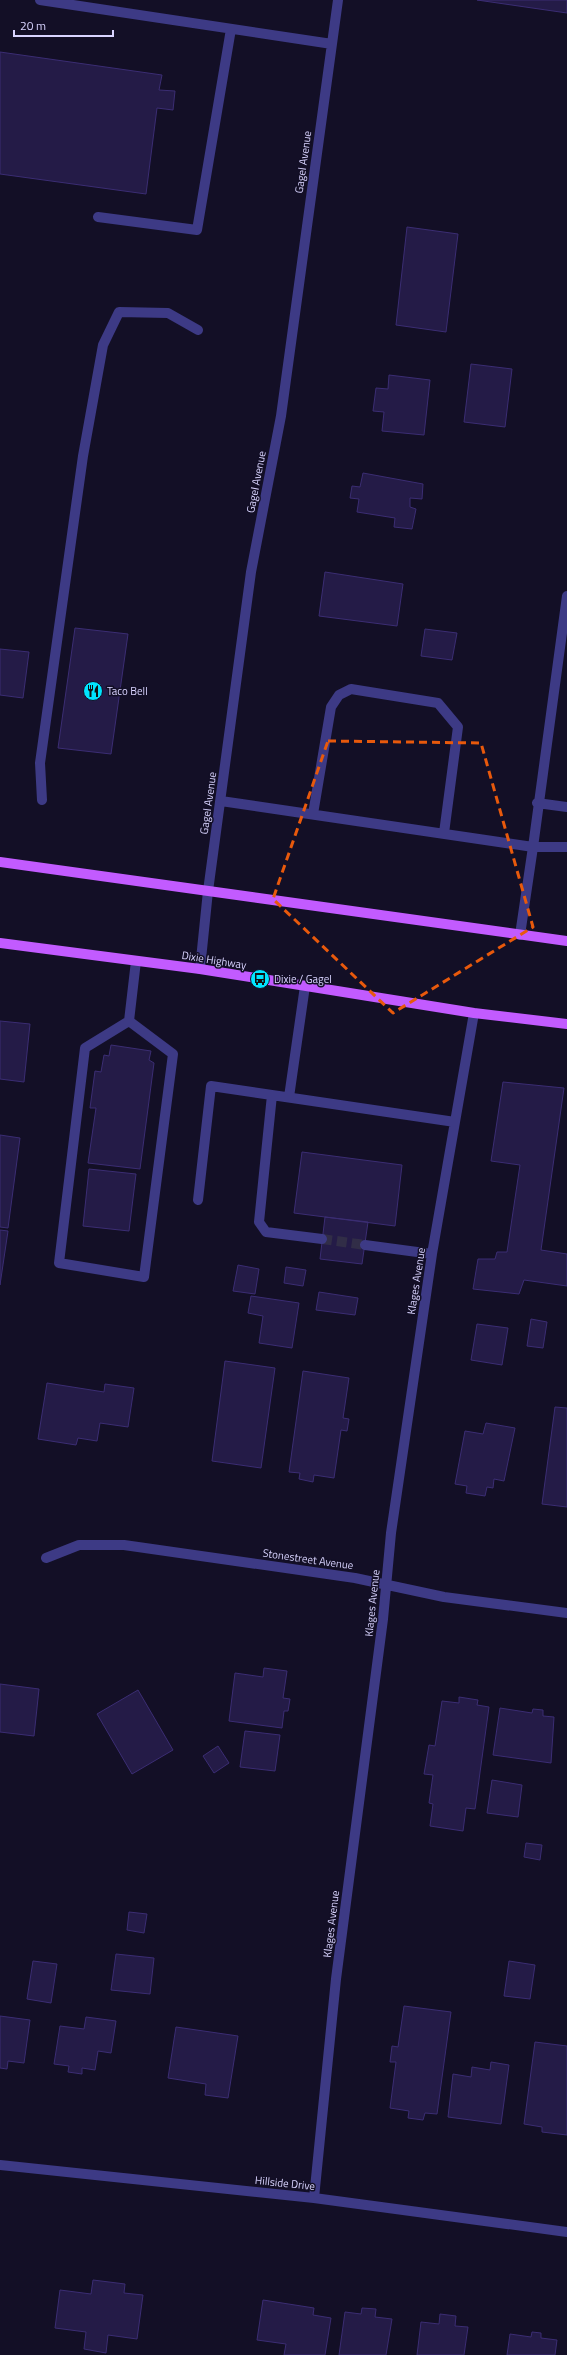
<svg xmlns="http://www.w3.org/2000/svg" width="567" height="2355" font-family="'Titillium Web',sans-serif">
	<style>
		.building { fill: #241b47; stroke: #3b2d73 }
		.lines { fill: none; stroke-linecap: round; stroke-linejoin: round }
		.minor-tunnel { stroke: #312d47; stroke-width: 10; stroke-dasharray: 10 5; stroke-linecap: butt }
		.minor { stroke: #3d3a85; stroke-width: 10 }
		.major { stroke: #c25bff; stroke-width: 10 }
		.marked { fill: none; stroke: #e8590c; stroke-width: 3; stroke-dasharray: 8 5; stroke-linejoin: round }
		.labels { text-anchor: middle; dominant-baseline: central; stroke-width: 3; stroke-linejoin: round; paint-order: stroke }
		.street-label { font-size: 11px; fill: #d9d4ff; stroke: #130f26 }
		.poi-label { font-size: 11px; fill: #d9d4ff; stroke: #130f26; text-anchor: start }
	</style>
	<rect width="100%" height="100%" fill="#130f26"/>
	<path class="building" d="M477,0H567V13Z
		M0,52L162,75L159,90L175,91L173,110L157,108L146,194L0,174Z
		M407,227L458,234L446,332L396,325Z
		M471,364L512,369L505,427L464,422Z
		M389,375L430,380L424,435L382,431L384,412L373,411L376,388L388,389Z
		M363,473L423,484L422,499L410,498V507L416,509L412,529L394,527L395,518L357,512L359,499L350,498L352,486L360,487Z
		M325,572L403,584L397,626L319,616Z
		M75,628L128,634L111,754L58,748Z
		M425,629L457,633L452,660L421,656Z
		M0,649L29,652L23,698L0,695Z
		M0,1021L30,1024L24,1082L0,1079Z
		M111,1045L151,1051L149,1060L154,1063L140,1169L88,1163L96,1108H90L95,1071L101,1072L104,1055L109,1056Z
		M503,1082L564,1088L541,1250L567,1254V1286L524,1280L519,1294L473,1289L478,1259H495L497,1252H507L520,1165L491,1161Z
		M0,1135L20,1138L8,1228L0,1227Z
		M302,1152L402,1165L395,1226L294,1213Z
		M89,1169L136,1174L129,1231L83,1226Z
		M325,1217L368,1222L362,1264L320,1259Z
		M0,1230L8,1231L0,1285Z
		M238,1265L259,1269L255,1294L233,1291Z
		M286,1267L306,1270L303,1286L284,1283Z
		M319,1292L358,1298L355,1315L316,1310Z
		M251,1296L299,1303L292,1348L259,1343L263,1316L248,1313Z
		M531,1319L547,1322L543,1348L527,1346Z
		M477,1324L508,1328L502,1365L471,1360Z
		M225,1361L275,1368L261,1468L212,1461Z
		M303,1371L349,1378L343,1418L349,1419L347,1431L341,1430L334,1478L314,1475L313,1482L299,1479L300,1473L289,1472Z
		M47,1383L104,1392L105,1384L134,1388L128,1427L100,1423L97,1441L78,1438L76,1445L38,1439Z
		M555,1407L567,1408V1507L542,1504Z
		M486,1423L515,1428L504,1481L494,1479L493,1488L487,1487L485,1496L466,1493L467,1486L455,1484L465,1431L483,1434Z
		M264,1668L287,1671L283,1698L290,1699L288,1711H284L282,1728L229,1721L235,1673L263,1677Z
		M0,1684L39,1689L34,1736L0,1732Z
		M138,1690L173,1750L132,1774L97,1714Z
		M459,1697L478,1700L477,1705L489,1707L475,1809L466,1808L463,1831L430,1826L433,1804L429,1803L433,1775L424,1774L429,1745L435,1746L442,1701L459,1703Z
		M500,1708L532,1713L533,1709L543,1710V1716L554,1717L551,1763L493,1755Z
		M245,1731L280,1735L275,1771L240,1767Z
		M218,1746L229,1763L214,1773L203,1756Z
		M492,1780L522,1785L518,1817L487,1813Z
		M526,1843L542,1845L540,1860L524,1857Z
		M129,1912L147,1914L144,1933L127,1930Z
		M116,1954L154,1958L150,1994L111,1990Z
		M33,1961L57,1964L51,2003L27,1999Z
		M509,1961L535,1965L530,1999L504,1996Z
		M404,2006L451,2012L437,2114L425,2113L423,2120L408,2118L409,2111L390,2108L396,2062H390L392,2046L398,2047Z
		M0,2016L30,2020L24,2063L8,2061L7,2069L0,2068Z
		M86,2017L116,2021L111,2053L98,2051L95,2070L82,2068V2074L68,2072L69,2066L54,2064L60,2026L84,2029Z
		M176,2027L238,2036L228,2098L205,2095L206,2084L168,2078Z
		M535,2042L567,2046V2135L542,2132V2127L524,2124Z
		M491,2062L509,2065L501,2124L448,2117L453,2074L471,2077L472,2067L490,2070Z
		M93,2280L125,2284L124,2293L143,2295L137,2339L108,2335L106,2353L84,2349L86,2332L55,2328L60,2290L91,2294Z
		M263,2300L314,2308L313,2315L331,2318L325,2355H284L286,2344L257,2340Z
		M362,2308L376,2309L375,2317L392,2319L386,2355H339L345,2312L361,2314Z
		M440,2314L456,2316L455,2326L468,2327L464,2355H417L421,2322L439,2324Z
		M532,2332L541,2333V2338L557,2340L555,2355H507L510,2334L531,2337Z"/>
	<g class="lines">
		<path class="minor-tunnel" d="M322,1239L365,1245"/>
		<path class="minor" d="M40,0L332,44
			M98,217L197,230L231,29
			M42,800L40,763L83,456L103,345L119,312L168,313L198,330
			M221,801L533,847L567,596
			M537,803L567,807
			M313,814L331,707L339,695L351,689L438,703L458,727L444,833
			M520,935L533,847H567
			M200,969L208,891L251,572L281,416L338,0
			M129,1021L173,1054L144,1277L59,1263L85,1048Z
			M129,1021L136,961
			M272,1095L259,1222L266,1232L322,1239
			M289,1097L305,986
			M198,1200L211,1086L455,1122
			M365,1245L432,1254
			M46,1558L79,1545H124L355,1578L444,1597L567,1613
			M0,2165L314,2198L567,2232
			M314,2198L336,1979L383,1619L391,1533L432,1254L474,1013"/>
		<path class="major" d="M0,862L567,941
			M0,943L200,969L474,1013L567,1024"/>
	</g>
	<path class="marked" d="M328,741L481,743L533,927L393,1013L273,899Z"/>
	<defs>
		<g id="restaurant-disc" transform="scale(1)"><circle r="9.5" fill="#00e5ff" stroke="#130f26"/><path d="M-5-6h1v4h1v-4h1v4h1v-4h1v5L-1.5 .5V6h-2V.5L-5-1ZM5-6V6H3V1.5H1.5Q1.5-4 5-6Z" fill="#111"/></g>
		<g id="bus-disc" transform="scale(1)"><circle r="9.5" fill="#00e5ff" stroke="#130f26"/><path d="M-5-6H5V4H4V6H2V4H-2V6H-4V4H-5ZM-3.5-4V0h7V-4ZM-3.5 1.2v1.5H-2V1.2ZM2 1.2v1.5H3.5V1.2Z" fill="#111"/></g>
	</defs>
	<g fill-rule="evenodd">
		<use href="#restaurant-disc" x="93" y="691"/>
		<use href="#bus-disc" x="260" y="979"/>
	</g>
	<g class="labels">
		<g class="street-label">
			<text transform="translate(303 162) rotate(-82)">Gagel Avenue</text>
			<text transform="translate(256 482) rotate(-79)">Gagel Avenue</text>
			<text transform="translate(208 803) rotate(-82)">Gagel Avenue</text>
			<text transform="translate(214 960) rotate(9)">Dixie Highway</text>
			<text transform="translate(416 1281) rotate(-81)">Klages Avenue</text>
			<text transform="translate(308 1559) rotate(8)">Stonestreet Avenue</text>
			<text transform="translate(372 1603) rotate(-84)">Klages Avenue</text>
			<text transform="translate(331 1924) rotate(-83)">Klages Avenue</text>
			<text transform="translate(285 2183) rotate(6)">Hillside Drive</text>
		</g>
		<g class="poi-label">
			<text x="107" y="691">Taco Bell</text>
			<text x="274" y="979">Dixie / Gagel</text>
		</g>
	</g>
	<path d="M14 30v6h99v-6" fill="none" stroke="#d9d4ff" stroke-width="2"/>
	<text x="20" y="30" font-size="12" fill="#d9d4ff" stroke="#130f26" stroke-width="3" paint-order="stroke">20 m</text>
</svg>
